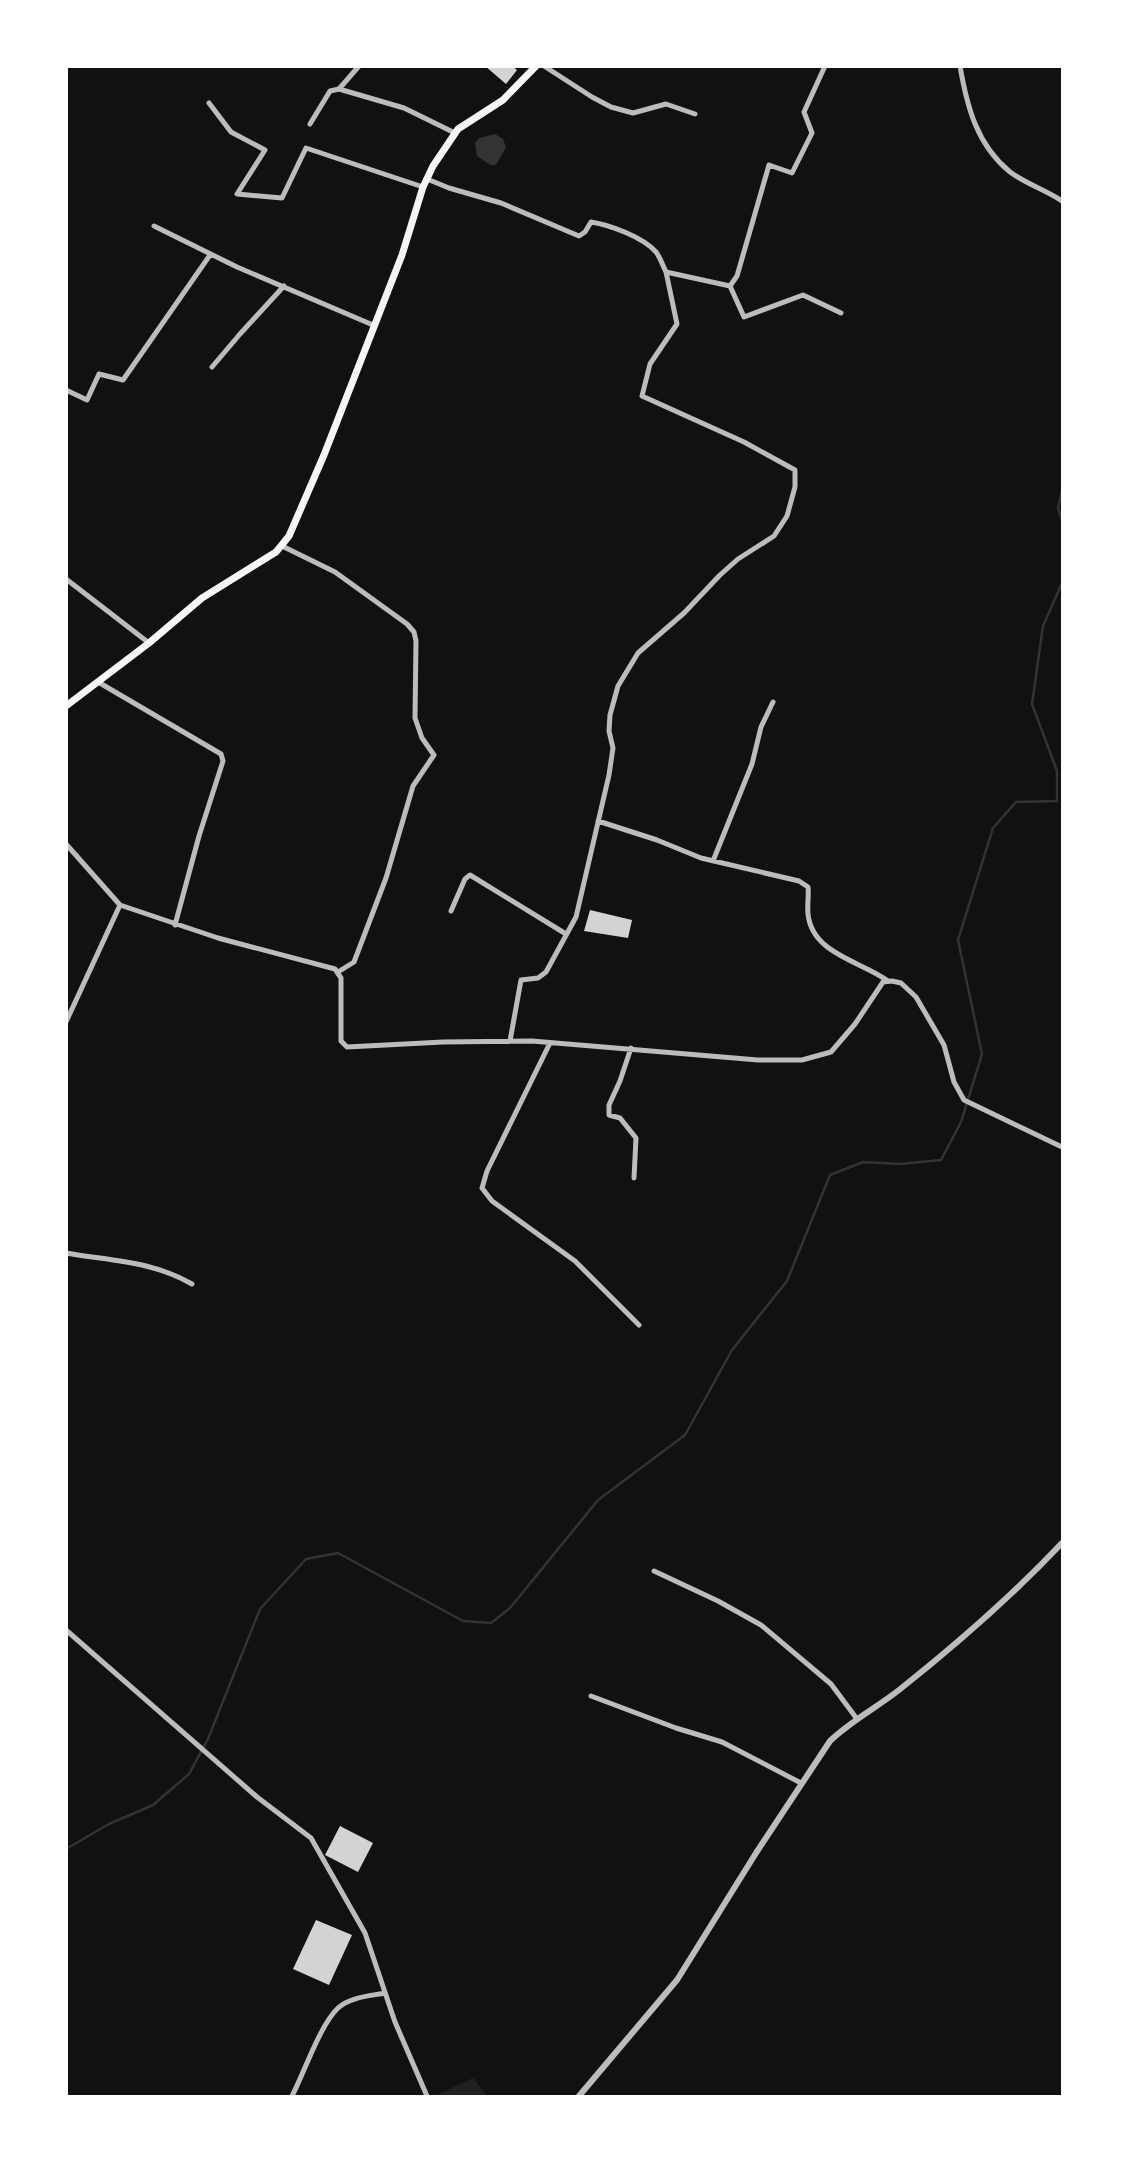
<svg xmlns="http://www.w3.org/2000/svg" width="1129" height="2163" font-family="Overpass,sans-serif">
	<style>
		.green { fill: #202020 }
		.water { fill: #333 }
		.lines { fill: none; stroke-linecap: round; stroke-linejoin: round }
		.stream { stroke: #333; stroke-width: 2.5 }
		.building { fill: #d3d3d3 }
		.minor { stroke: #bcbcbc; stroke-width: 5 }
		.tertiary { stroke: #bcbcbc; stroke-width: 6 }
		.secondary { stroke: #f5f5f5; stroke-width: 7 }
	</style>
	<rect width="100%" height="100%" fill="#111"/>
	<path class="green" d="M473,2078L487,2096H435Z"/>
	<path class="water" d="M495,134L503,139L506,147L496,165H490L477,156L475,143L479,138Z"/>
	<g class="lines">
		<path class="stream" d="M1062,491L1058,508L1062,520
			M66,1849L109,1824L153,1805L189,1774L208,1739L260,1609L306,1559L338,1553L463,1621L491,1623L510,1608L598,1500L685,1435L732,1350L787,1281L830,1175L863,1162L900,1164L941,1160L961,1122L982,1054L958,940L993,828L1016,802L1057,801V771L1032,704L1043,626L1062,583"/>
	</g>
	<path class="building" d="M485,66H512L517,70L506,84Z
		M590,910L632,920L628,938L584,931Z
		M340,1826L373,1843L358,1872L325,1855Z
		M316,1920L352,1935L329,1985L293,1969Z"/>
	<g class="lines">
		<path class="minor" d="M544,66L592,97L611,107L633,113L666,104L695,114
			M960,66C967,107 977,145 1010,172C1026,184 1046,190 1062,201
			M339,89L359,66
			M209,103L231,132L265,150L237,194L282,198L306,148L423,187
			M310,124L330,91L339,89L404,108L455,133
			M427,179L449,188L501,203L579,236L585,232L591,222C610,225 643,237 656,252C660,257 663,266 666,272
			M154,226L237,267L373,325
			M730,286L744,317L803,295L841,313
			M212,367L240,334L284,286
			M66,390L87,400L99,374L123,380L210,255
			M282,546L335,572L407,624L414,632L416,641L415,718L422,738L434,755L413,786L386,878L354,962L338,972
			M66,579L149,643
			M98,682L221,754L223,761L199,836L175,925
			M598,821L657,840L701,858L799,881L808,887C809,896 807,905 808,914C812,954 861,961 888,981
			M66,844L120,905L218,938L335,969L341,978V1041L347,1047L443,1042L532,1041L758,1060H802L831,1052L855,1024L883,982L892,981L901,983L916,997L944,1045L954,1082L964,1100L1062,1147
			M713,861L752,764L761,727L773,702
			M451,911L465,879L470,875L566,934
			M66,1022L120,905
			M510,1041L521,980L538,978L546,972L576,917L609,775L613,748L609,731L610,715L618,686L638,653L684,613L720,575L738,559L774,536L787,516L795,487V470L744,442L642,396L650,364L677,324L666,272L730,286L737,276L769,165L792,173L812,133L804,112L825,66
			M550,1043L487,1171L482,1188L492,1201L575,1261L639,1325
			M631,1048L620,1081L609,1105V1115L620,1118L636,1138L634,1178
			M66,1253C112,1261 152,1261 192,1284
			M654,1571L718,1601L761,1625L831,1684L857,1719
			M66,1630L257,1797L311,1838L365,1933L395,2022L427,2096
			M591,1696L676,1728L722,1742L801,1783
			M292,2096C304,2073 320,2025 338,2008C350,1997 370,1996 385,1993"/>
		<path class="tertiary" d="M579,2096L677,1980L756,1853L830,1741C851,1721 876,1708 899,1690C957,1644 1011,1597 1062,1543"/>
		<path class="secondary" d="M66,706L149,643L202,598L276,552L289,536L324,455L402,255L423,187L433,166L458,129L503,100L536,66"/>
	</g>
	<rect width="1129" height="2163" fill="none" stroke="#ffffff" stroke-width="136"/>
</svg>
